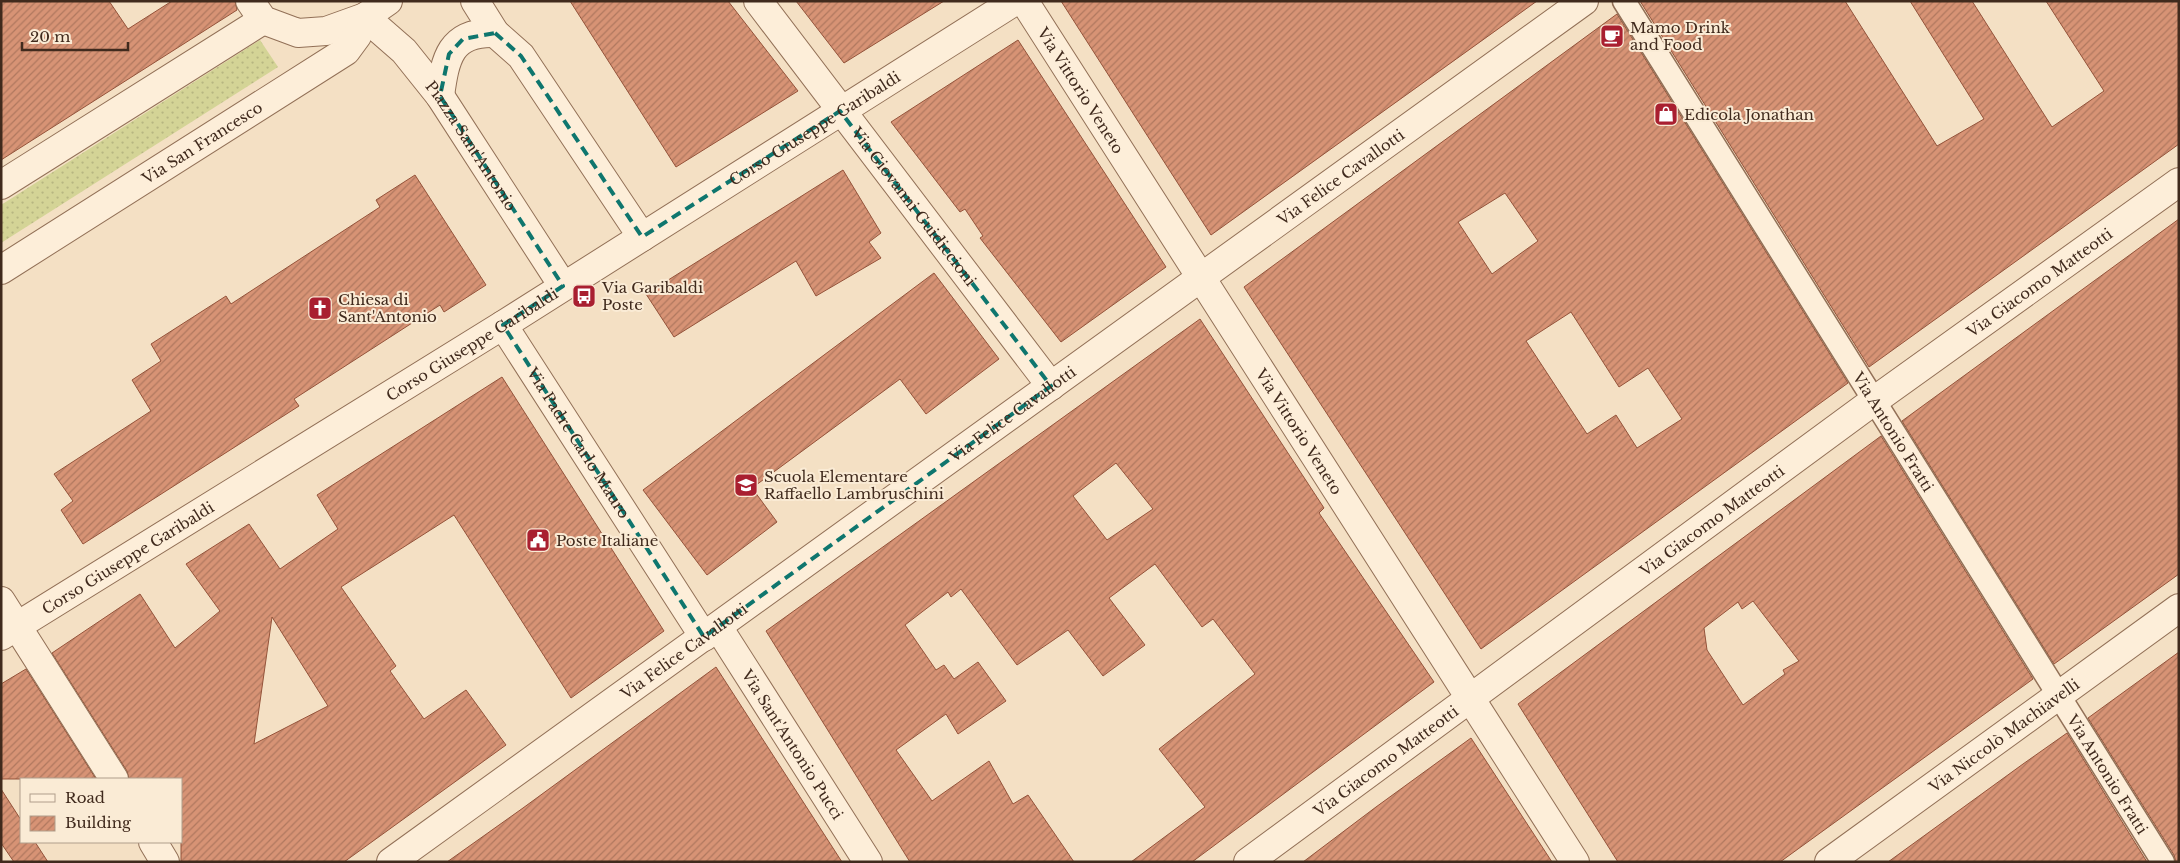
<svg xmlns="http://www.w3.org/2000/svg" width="2180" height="863" font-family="'Libre Baskerville',serif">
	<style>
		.garden { fill: url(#garden-dots) }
		.building { fill: url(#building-hatch); stroke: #94533a; fill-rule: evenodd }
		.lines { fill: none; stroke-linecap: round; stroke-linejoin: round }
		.pedestrian-casing { stroke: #927057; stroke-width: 25 }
		.minor-casing { stroke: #927057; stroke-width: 30 }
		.pedestrian { stroke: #fdeed9; stroke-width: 22 }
		.minor { stroke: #fdeed9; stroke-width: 28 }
		.marked { fill: none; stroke: #0f766e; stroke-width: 4; stroke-dasharray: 10 6; stroke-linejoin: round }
		.labels { text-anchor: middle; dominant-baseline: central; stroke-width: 4; stroke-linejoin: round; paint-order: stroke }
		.poi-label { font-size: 15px; fill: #402a1d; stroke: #faebd5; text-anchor: start }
		.street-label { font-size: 15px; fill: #402a1d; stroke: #faebd5 }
	</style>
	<defs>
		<pattern id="garden-dots" width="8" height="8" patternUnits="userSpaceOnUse" patternTransform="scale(1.25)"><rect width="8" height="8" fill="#d4d496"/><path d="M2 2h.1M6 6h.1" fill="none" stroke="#b7b681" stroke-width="1.8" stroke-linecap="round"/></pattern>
		<pattern id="building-hatch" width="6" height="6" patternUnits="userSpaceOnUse" patternTransform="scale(1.25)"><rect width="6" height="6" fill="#d79375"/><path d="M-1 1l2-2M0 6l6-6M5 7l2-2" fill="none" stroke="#b0785f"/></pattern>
	</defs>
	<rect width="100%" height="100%" fill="#f4e0c4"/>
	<path class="garden" d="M260,40L278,67L1,243V205Z"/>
	<path class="building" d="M1,1H109L128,29L172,1H235L237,10L1,160Z
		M570,1H728L798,91L676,167Z
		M796,1H944L844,63Z
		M1061,1H1537L1211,235Z
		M1640,1H1845L1937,146L1984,119L1910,1H1972L2052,127L2104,91L2046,1H2179V144L1869,367Z
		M1617,14L1848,383L1481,649L1244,287ZM1505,193L1538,241L1492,274L1458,222ZM1571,312L1619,387L1648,368L1682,419L1637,448L1616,415L1587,434L1526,341Z
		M1018,40L1166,267L1061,342L980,238L983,236L965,209L960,212L891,122Z
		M843,170L881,233L869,242L881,258L816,296L796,261L674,337L646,294Z
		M415,175L486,285L444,312L440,305L294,399L299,406L83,544L61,510L73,501L54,474L151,411L132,380L161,361L151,344L226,296L231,304L380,207L376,200Z
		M2179,219V574L2054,664L1902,421Z
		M934,273L999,359L926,414L900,379L752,488L777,522L707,575L643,490Z
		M1200,319L1324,508L1319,513L1434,682L1192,862H1131L1205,807L1159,749L1255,674L1213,619L1202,627L1155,564L1109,598L1145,645L1103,676L1068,630L1017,665L961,589L951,597L948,592L905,625L936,670L944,665L954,679L978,662L1006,701L958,734L946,714L896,750L932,801L989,761L1013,804L1028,795L1074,862H910L766,631ZM1116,463L1153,509L1107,540L1073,496Z
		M502,377L664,631L571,698L454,515L341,587L396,666L390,671L424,719L466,690L506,745L344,862H181V779H129L127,771L52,653L140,594L175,648L220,611L186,564L249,524L280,569L338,529L317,495ZM272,617L328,706L254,744Z
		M1881,436L2033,679L1780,862H1618L1518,704ZM1753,601L1799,661L1783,670L1785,674L1743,705L1707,650L1704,628L1738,602L1742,609Z
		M2179,652V862H2176L2174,855L2088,718Z
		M716,667L842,862H447L523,808Z
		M26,669L96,779H1V684Z
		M2067,733L2147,862H1888L2023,764Z
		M1471,738L1552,862H1303L1376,807Z
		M1,789L21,820V842H35L48,862H14L1,843Z"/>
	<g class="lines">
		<g class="pedestrian-casing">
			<g id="pedestrian">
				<path id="s1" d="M1624,1L2163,862"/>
			</g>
		</g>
		<g class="minor-casing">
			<g id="minor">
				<path id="s2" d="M250,1L263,20L298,33L326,31L365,17L404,51L440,96L563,286"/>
				<path d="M475,1L495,33L521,56L642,237"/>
				<path id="s3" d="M758,1L1051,386"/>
				<path id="s4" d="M1024,1L1575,862"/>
				<path d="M440,96C445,59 450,31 495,33"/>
				<path d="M1,185L263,20"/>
				<path id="s5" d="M1,270L346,51L357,36L365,17L388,1"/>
				<path id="s6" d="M503,325L704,637"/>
				<path d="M1,601L114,779"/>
				<path id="s7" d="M718,627L868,862"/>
				<path id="s8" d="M1,636L503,325L1015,1"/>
				<path d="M153,842L165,862"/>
				<path id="s9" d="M391,862L1584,1"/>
				<path id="s10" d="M1248,862L1875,400L2179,182"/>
				<path id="s11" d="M1829,862L2179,608"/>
			</g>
		</g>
		<use href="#pedestrian" class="pedestrian"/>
		<use href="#minor" class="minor"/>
	</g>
	<path class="marked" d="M495,33L521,56L642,237L840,111L1051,386L704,637L503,325L563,286L440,96L449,54L463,39Z"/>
	<defs>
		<g id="cafe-square" transform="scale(1.25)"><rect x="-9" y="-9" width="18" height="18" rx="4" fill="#a91f30" stroke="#faebd5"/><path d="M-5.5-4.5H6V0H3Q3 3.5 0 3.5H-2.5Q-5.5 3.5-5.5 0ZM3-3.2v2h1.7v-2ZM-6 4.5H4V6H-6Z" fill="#fff"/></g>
		<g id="shop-square" transform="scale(1.25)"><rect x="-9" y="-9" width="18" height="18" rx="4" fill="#a91f30" stroke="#faebd5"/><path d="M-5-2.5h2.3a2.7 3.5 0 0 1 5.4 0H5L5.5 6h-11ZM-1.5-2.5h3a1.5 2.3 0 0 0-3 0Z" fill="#fff"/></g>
		<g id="bus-square" transform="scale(1.25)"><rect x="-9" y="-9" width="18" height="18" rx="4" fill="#a91f30" stroke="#faebd5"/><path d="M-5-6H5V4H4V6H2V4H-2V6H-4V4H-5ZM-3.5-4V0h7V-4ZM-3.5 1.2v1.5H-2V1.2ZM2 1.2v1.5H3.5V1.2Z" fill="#fff"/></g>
		<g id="church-square" transform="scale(1.25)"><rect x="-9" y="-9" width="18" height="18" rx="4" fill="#a91f30" stroke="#faebd5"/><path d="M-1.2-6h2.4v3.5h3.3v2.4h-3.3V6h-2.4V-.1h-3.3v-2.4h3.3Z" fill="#fff"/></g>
		<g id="school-square" transform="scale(1.25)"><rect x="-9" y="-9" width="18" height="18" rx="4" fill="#a91f30" stroke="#faebd5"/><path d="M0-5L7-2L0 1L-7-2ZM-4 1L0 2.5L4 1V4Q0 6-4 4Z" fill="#fff"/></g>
		<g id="civic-square" transform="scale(1.25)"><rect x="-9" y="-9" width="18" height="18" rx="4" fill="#a91f30" stroke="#faebd5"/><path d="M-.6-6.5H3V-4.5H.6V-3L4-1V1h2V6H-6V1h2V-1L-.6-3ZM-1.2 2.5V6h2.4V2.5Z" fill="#fff"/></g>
	</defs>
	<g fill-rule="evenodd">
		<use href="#cafe-square" x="1612" y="36"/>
		<use href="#shop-square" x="1666" y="114"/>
		<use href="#bus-square" x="584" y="296"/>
		<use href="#church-square" x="320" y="308"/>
		<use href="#school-square" x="746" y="485"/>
		<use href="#civic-square" x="538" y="540"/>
	</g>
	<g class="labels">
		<g class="poi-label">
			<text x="1630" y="27">Mamo Drink<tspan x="1630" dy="17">and Food</tspan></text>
			<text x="1684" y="114">Edicola Jonathan</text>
			<text x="602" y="287">Via Garibaldi<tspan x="602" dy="17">Poste</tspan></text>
			<text x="338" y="299">Chiesa di<tspan x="338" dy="17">Sant'Antonio</tspan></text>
			<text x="764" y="476">Scuola Elementare<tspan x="764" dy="17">Raffaello Lambruschini</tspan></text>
			<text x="556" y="540">Poste Italiane</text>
		</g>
		<g class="street-label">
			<text stroke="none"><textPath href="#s4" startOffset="106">Via Vittorio Veneto</textPath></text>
			<text stroke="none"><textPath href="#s8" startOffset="959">Corso Giuseppe Garibaldi</textPath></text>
			<text stroke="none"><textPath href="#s5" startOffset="238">Via San Francesco</textPath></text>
			<text stroke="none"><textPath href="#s2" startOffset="298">Piazza Sant'Antonio</textPath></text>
			<text stroke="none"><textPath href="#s9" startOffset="1171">Via Felice Cavallotti</textPath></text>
			<text stroke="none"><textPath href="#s3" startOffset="258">Via Giovanni Guidiccioni</textPath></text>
			<text stroke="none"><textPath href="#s10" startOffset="981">Via Giacomo Matteotti</textPath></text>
			<text stroke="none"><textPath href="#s8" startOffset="554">Corso Giuseppe Garibaldi</textPath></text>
			<text stroke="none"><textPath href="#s9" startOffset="766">Via Felice Cavallotti</textPath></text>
			<text stroke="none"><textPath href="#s1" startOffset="508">Via Antonio Fratti</textPath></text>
			<text stroke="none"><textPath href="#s4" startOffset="511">Via Vittorio Veneto</textPath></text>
			<text stroke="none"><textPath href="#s6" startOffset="140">Via Padre Carlo Mauro</textPath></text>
			<text stroke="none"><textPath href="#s10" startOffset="576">Via Giacomo Matteotti</textPath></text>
			<text stroke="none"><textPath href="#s8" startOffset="149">Corso Giuseppe Garibaldi</textPath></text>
			<text stroke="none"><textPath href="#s9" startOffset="361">Via Felice Cavallotti</textPath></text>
			<text stroke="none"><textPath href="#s11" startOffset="216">Via Niccolò Machiavelli</textPath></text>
			<text stroke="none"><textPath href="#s7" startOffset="139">Via Sant'Antonio Pucci</textPath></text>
			<text stroke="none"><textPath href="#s10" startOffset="171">Via Giacomo Matteotti</textPath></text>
			<text stroke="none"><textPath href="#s1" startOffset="912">Via Antonio Fratti</textPath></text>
		</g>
	</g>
	<rect width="2180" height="863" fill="none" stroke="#402a1d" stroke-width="5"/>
	<rect x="20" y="778" width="162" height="65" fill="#faebd5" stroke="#b09e8b"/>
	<rect x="30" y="794" width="25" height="8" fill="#fdeed9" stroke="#b09e8b"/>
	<text x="65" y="803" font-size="15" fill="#402a1d">Road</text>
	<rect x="30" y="816" width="25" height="15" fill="url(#building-hatch)" stroke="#b09e8b"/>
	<text x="65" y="828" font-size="15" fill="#402a1d">Building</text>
	<path d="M22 42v8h106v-8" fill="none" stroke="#402a1d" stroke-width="2.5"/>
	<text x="30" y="42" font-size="15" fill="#402a1d" stroke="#faebd5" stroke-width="4" paint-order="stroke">20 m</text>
</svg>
